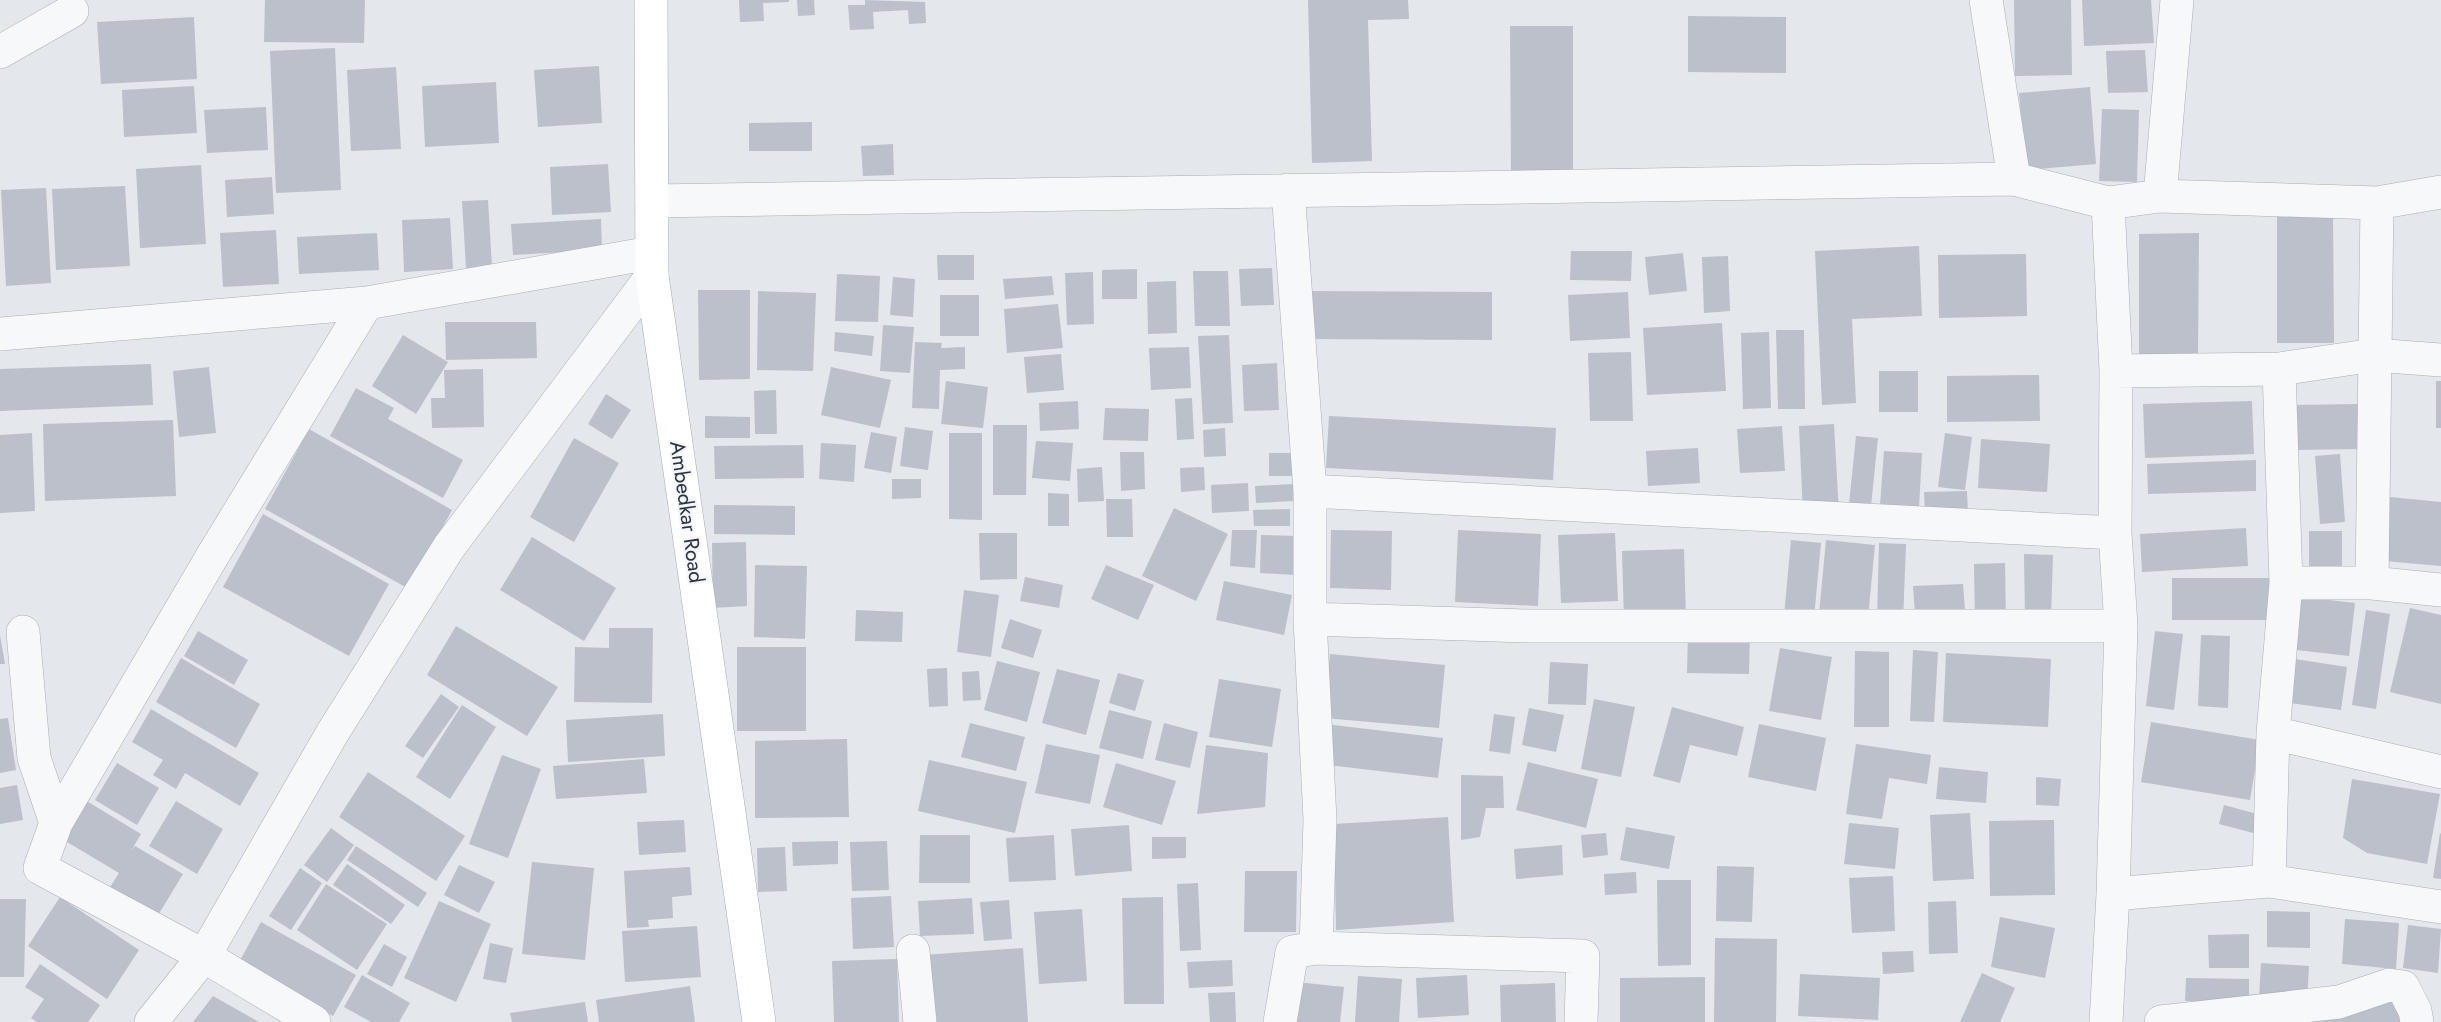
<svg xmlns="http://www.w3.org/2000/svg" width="2441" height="1022" font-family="Jost,sans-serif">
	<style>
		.building { fill: #bbc0ca }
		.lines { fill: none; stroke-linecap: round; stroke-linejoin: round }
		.minor-casing { stroke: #a9aeb7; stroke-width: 34 }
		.primary-casing { stroke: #a3abb8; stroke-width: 34 }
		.minor { stroke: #f7f8fa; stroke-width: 33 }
		.primary { stroke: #fff; stroke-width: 33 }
		.labels { text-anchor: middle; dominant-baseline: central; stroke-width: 4.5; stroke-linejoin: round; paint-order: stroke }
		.street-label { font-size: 21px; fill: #2b3445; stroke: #f4f6f9 }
	</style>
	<rect width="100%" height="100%" fill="#e4e7ec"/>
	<path class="building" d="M265,0H365L364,43L264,42Z
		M739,0H789V2L763,3L764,21L740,22Z
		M797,0H814L815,15L798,16Z
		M865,0L925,2L926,23L909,24L908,10L873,12L874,29L850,30L848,5H865Z
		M1308,0H1408L1409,19L1368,20L1372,161L1312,163Z
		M2014,0H2071L2072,75L2015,76Z
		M2082,0H2151L2154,43L2084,46Z
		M1688,16L1786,17V73L1688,72Z
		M194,17L197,79L101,84L97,22Z
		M1510,26H1573V175L1511,174Z
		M335,48L341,190L276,193L270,51Z
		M2145,50L2148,92L2108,93L2106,51Z
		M599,66L602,123L538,127L534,70Z
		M396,67L401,149L351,151L347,70Z
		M496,82L499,143L425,147L422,86Z
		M194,86L197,133L124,137L122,90Z
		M2090,87L2096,164L2026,170L2019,93Z
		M266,107L268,150L207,153L204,110Z
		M2102,109L2139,110L2137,182L2099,181Z
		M812,122V151H749V123Z
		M893,144L894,175L863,176L861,146Z
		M608,164L611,212L552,215L550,167Z
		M201,165L206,244L140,248L136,169Z
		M272,177L274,214L227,217L225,180Z
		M125,186L130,266L56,270L52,189Z
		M46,188L51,283L6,286L1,190Z
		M488,200L492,266L466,268L462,201Z
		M2277,214H2333L2334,343H2277Z
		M450,218L453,269L404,272L402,220Z
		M601,219L602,250L513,255L511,224Z
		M276,230L279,284L223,287L220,233Z
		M377,233L379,270L299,274L297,237Z
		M2199,233L2198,356L2139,361V234Z
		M1919,246L1922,316L1852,319L1856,403L1822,405L1815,251Z
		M1571,251H1632L1631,281L1570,280Z
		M1683,253L1687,291L1649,295L1645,257Z
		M2026,254L2027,316L1939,318L1938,255Z
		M937,255H974V280H938Z
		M1728,256L1730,311L1704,313L1702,257Z
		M1272,268L1274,305L1241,306L1239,269Z
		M1137,269V299H1102V270Z
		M1193,271H1228L1230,326H1195Z
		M1093,272L1094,324L1067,325L1065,273Z
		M837,274L880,276L878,322L835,321Z
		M1052,276L1054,295L1005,299L1003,279Z
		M893,277L915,279L913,317L890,315Z
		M1176,281L1177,333L1148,334L1147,282Z
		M698,290H750V379L699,380Z
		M758,291L816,293L813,371L757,370Z
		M1302,291L1492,292V340L1302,339Z
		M1628,292L1630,338L1570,341L1568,295Z
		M940,295H979V336H940Z
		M1058,304L1063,348L1007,353L1004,309Z
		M445,322H536L537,358L446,360Z
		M1722,323L1726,391L1647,395L1643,328Z
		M883,325L914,327L910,373L880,371Z
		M1776,330H1804L1805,409H1778Z
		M835,332L874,336L872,356L834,351Z
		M1769,332L1771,408L1743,409L1741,333Z
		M403,335L448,362L416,414L372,386Z
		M1229,335L1233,423L1203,424L1198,336Z
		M915,342L942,343L941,348L965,347V369L940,370L939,409L912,408Z
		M1189,347L1191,388L1151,390L1149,348Z
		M1631,352L1633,421H1590L1588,353Z
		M1061,354L1064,390L1027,393L1024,357Z
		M1277,363L1279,410L1244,411L1242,365Z
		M151,364L153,405L0,411V369Z
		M209,367L216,433L179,437L173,371Z
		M831,367L891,380L880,428L821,415Z
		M483,369L484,427L432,428L431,398H445L444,370Z
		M1879,371H1918V412H1879Z
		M2039,375L2040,421L1947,422V376Z
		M946,381L988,387L983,428L941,424Z
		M2436,381H2441V428H2436Z
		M356,388L394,408L388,419L463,460L443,498L330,436Z
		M776,390L777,434H755L754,391Z
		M606,394L631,410L612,439L588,424Z
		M1192,398L1194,439L1177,440L1175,399Z
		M1078,401L1079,429L1040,431L1039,403Z
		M2252,401L2254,454L2145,458L2143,404Z
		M2358,404L2359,449L2292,450L2291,405Z
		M1105,408L1149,409L1148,441L1103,440Z
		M705,416L750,417V438H705Z
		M1329,416L1556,428L1553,480L1326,468Z
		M173,420L176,496L45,501L43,424Z
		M1834,424L1839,513L1803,515L1799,426Z
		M993,425H1027L1026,495H993Z
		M1782,426L1785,471L1740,473L1737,429Z
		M905,427L933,431L928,470L900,466Z
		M1225,428L1226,456L1204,457L1203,430Z
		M309,429L452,510L409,589L265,509Z
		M871,432L897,437L891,473L864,468Z
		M32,433L35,511L0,513V435Z
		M949,433H982V520L949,519Z
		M1945,433L1972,437L1965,490L1938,487Z
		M1856,436L1878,438L1871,506L1849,504Z
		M574,438L619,463L574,542L530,517Z
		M1981,439L2050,444L2047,492L1978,488Z
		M1036,441L1073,443L1070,481L1032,478Z
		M821,443L856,445L854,482L819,479Z
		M803,445L804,478L715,479L714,446Z
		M1698,448L1700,483L1648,486L1646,451Z
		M1884,451L1922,453L1919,508L1880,505Z
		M1120,452H1144L1145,489L1121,491Z
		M1269,453H1294V476H1269Z
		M2340,454L2345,522L2320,524L2315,456Z
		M2256,460V491L2148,494L2147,464Z
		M1102,467L1104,501L1078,502L1077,469Z
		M1204,467L1205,490L1181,492L1180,468Z
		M892,479H921V498L892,499Z
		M1248,483L1249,511L1212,513L1211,485Z
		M1294,484V501L1256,503L1255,486Z
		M1967,491L1968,513L1925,514L1924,492Z
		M1048,493L1069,494V526H1048Z
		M2390,497L2441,502V566L2384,561Z
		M1106,499H1132L1133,537H1107Z
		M714,505L795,506V535L714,534Z
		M1174,508L1228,534L1196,601L1142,576Z
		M1290,509V526H1254L1253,510Z
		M263,514L389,584L349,656L223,587Z
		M2246,528L2248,566L2142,572L2140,534Z
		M1232,530H1257L1255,568L1230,566Z
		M1331,530L1392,531L1391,590L1330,588Z
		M1458,530L1541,534L1538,606L1455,602Z
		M2309,531H2342V568L2309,567Z
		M979,533H1017V579L980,580Z
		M1615,533L1618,601L1561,603L1558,535Z
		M1261,535L1298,536L1296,575L1260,573Z
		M532,537L616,588L584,641L500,590Z
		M1791,540L1821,543L1814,618L1784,616Z
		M1826,540L1875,545L1868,618L1819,614Z
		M746,542L747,606L713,608L712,543Z
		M1879,543L1906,544L1903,622L1877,621Z
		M1684,549L1686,618L1624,620L1622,551Z
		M2024,554L2053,555L2051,617L2025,621Z
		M2005,563L2006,624L1975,625L1974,564Z
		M755,565L807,566L805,639L754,637Z
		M1106,565L1154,585L1138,620L1091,599Z
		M1025,577L1063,585L1059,608L1020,601Z
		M2172,578H2272V620H2172Z
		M1224,581L1292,595L1284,635L1216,620Z
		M1963,584L1965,610L1915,613L1913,586Z
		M964,590L999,595L991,657L957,652Z
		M2295,596L2355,603L2349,656L2288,649Z
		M2410,608L2441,615V704L2390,692Z
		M856,610L903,612L902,642L855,641Z
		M2366,610L2390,614L2376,709L2352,705Z
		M1010,619L1042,630L1033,658L1001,648Z
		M456,626L558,687L527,736L427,675Z
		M609,628H653L652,703L574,702L575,647L609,648Z
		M198,631L248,660L234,685L184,656Z
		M2155,631L2183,634L2174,710L2146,706Z
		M1688,632H1750L1749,674L1687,673Z
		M0,635L5,664H0Z
		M2201,635L2230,636L2228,708L2198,706Z
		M737,647H806V731H737Z
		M1780,648L1832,657L1821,720L1769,711Z
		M1913,650L1938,652L1934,722L1910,721Z
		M1855,651L1889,652V727H1854Z
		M1946,653L2051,659L2048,727L1943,722Z
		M1330,654L1445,665L1439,728L1324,718Z
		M181,658L260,704L236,748L156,702Z
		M2288,658L2347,667L2341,710L2282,702Z
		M997,661L1040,672L1027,722L984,710Z
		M1550,662L1588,664L1586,705L1548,704Z
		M947,668L948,706L929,707L927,669Z
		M1057,669L1100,680L1086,735L1042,723Z
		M979,671L981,700L963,701L962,672Z
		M1118,673L1144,680L1135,711L1109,703Z
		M1219,679L1281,689L1272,747L1209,737Z
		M441,694L459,707L423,758L405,746Z
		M1594,699L1635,707L1621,777L1581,769Z
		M462,705L496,727L450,799L416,777Z
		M1672,707L1744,727L1737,756L1690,745L1680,783L1653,776Z
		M1529,708L1564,715L1556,752L1522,745Z
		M151,709L259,773L240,806L185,773L176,789L153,775L163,760L132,742Z
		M1109,710L1152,721L1143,759L1099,748Z
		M663,714L665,756L568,762L566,720Z
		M1494,714L1515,717L1510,754L1489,751Z
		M8,718L16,770L0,773V719Z
		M2151,722L2260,740L2250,800L2141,782Z
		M970,723L1025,737L1016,771L961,757Z
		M1164,723L1198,732L1190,768L1155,760Z
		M1325,724L1443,738L1438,778L1320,764Z
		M1759,724L1826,738L1816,791L1748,777Z
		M847,739L849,817L755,818V741Z
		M1046,744L1100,755L1090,804L1035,793Z
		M1856,744L1931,755L1927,784L1889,778L1882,819L1846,814Z
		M1206,745L1268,753L1265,807L1197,814Z
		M502,755L541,769L508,858L469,844Z
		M644,759L647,793L556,799L553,766Z
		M929,760L1027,782L1015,833L918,811Z
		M1528,762L1598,779L1586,828L1516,810Z
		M117,763L159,788L137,825L95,800Z
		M1116,763L1176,781L1162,825L1103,807Z
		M1939,767L1988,772L1986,803L1936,799Z
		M368,772L465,836L436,881L339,817Z
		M1461,775L1503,776L1504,808H1486L1480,837L1461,840Z
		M2036,777L2061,779L2059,806L2036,805Z
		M2352,779L2440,794L2427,864L2367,853L2343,838Z
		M17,785L23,820L0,824V788Z
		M85,800L141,834L131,851L135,846L183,874L157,917L109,889L119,873L62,839Z
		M176,801L223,829L197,874L149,846Z
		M2224,805L2261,815L2257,834L2219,824Z
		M1970,813L1974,879L1933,881L1930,815Z
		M1448,817L1454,922L1336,930L1334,824Z
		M684,820L686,852L639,855L637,822Z
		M2054,820L2055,895L1990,896L1989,821Z
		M1849,823L1899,828L1895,869L1844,864Z
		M1129,825L1132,871L1075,876L1071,829Z
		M1626,827L1675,836L1669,869L1620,860Z
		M331,828L354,845L327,882L304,865Z
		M1606,833L1608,855L1583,858L1581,835Z
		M2440,833L2441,834V879L2433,878Z
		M920,835H970V883H919Z
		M1054,835L1056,880L1009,882L1006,838Z
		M1152,837H1186V858L1152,859Z
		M838,841V864L793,866L792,842Z
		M887,841L889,890L852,891L850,842Z
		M1562,845L1563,875L1516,879L1514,849Z
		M356,846L427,893L418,907L347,860Z
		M785,847L787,891L758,892L757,848Z
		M532,862L594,868L585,960L522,954Z
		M347,864L405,905L391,924L333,885Z
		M459,865L495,882L479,913L444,895Z
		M1717,866L1754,867L1752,922L1716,921Z
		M690,867L692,895L672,897L673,918L648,920L649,927L627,928L624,871Z
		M300,868L322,883L291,930L269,916Z
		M1245,871H1297L1296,932H1244Z
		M1636,872L1637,893L1605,895L1604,874Z
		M1893,876L1895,931L1852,933L1849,878Z
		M1657,880H1691V965L1658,966Z
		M1198,883L1201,950L1180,951L1177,884Z
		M326,884L387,924L357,970L297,930Z
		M891,896L894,947L853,949L851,898Z
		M60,897L139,950L107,999L28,946Z
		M1163,897L1164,1004H1124L1122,898Z
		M972,898L974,934L920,936L918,901Z
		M0,899H26L24,977H0Z
		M1009,900L1012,939L984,941L980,902Z
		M439,901L491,924L456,1002L404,978Z
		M1956,901L1958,953L1929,954L1928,902Z
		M1082,909L1087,981L1039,984L1034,912Z
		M2267,911L2310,912V948L2267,947Z
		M2000,917L2055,928L2045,978L1991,967Z
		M2345,919L2399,923L2396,969L2342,964Z
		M261,922L356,975L333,1016L238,964Z
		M2408,925L2441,929L2438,973L2403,968Z
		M697,926L701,977L625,982L622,931Z
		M2249,934V968H2209L2208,935Z
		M1715,938L1777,939L1776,1022H1714Z
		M490,943L513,948L506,983L483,979Z
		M384,944L407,957L392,987L367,974Z
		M1023,948L1028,1022H928L923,955Z
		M1913,951L1914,972L1883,974L1882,952Z
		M897,959L899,1022H834L832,961Z
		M1232,960L1233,986L1189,988L1187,962Z
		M2261,963L2309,966L2307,1001L2259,998Z
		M40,964L100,1005L88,1022H37L31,1018L44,999L25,987Z
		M1982,973L2015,988L2000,1022H1960Z
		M1800,974L1880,978L1878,1020L1798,1016Z
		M362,975L410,1003L399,1022H371L344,1007Z
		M1467,975L1469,1015L1418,1018L1416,978Z
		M1358,976L1402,979L1399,1022H1355Z
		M1705,977V1022H1620V978Z
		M2186,978L2249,979V1002L2185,1001Z
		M1296,982L1344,987L1340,1022H1292Z
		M1555,983L1556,1022H1501L1500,985Z
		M690,986L695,1022H599L596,1000Z
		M1235,992L1236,1022H1210L1208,993Z
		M213,996L259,1022H193Z
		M2398,997L2403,1022H2276Z
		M585,1002L588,1022H512L510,1013Z"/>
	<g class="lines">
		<g class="minor-casing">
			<path id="minor" d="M1986,0L2014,179
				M0,52L72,11
				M1288,190L1310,491V619L1320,820L1316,948
				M2160,196L2177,0
				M652,201L2014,179L2108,203L2160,196L2377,203L2441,192
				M0,334L367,303L651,253
				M2116,371L2279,369L2374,355L2441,360
				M1310,491L2115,533
				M2286,583H2372L2441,590
				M2372,583L2377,203
				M1310,619L1528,626H2121
				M23,632L34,758L56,823
				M2273,733L2441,772
				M2269,881L2273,733L2286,583L2279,369
				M2113,894L2269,881L2441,907
				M913,951L920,1022
				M151,1022L204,956L333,732L449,547L652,276
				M314,1022L204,956L40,868L56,823L213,555L367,303
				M1280,1022L1292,952L1316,948L1583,956L1581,1022
				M2106,1022L2113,894L2121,626L2115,533L2116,371L2108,203
				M2161,1022L2339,1002L2389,985L2403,987L2415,1011L2417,1022"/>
		</g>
		<g class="primary-casing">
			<path id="primary" d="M651,0L652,276L759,1022"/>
		</g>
		<use href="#minor" class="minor"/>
		<use href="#primary" class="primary"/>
	</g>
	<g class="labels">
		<g class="street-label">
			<text transform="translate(687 512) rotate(82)">Ambedkar Road</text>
		</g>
	</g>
</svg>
